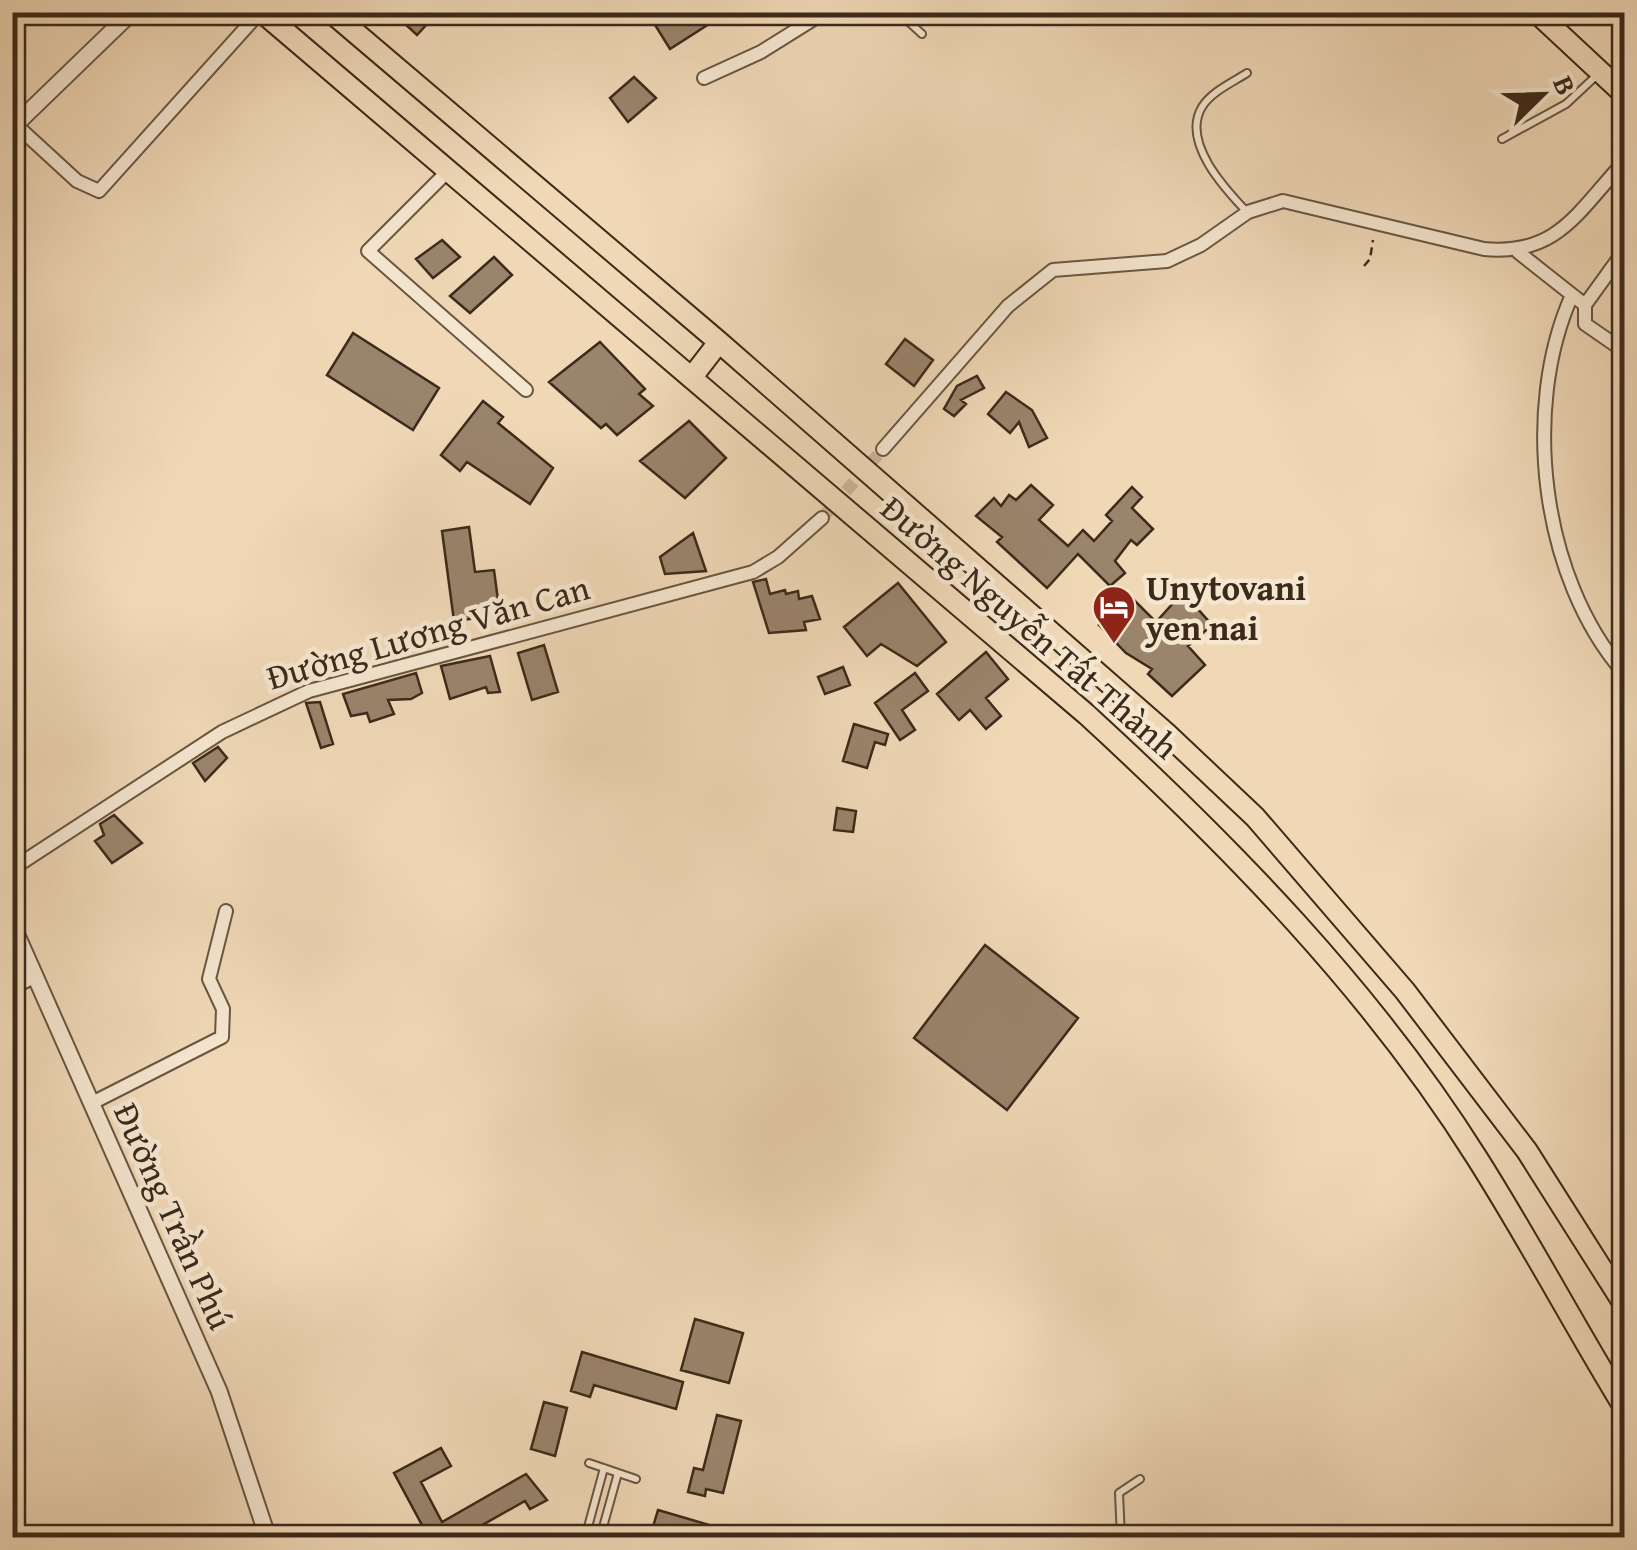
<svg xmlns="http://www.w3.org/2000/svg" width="1637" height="1550" font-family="'Gentium Book Plus',serif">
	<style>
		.building { fill: #9a846c; stroke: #3c2a1a; stroke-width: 2.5 }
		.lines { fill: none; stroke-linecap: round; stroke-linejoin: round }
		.minor-tunnel { stroke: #ccb598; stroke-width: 12; stroke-dasharray: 12 6; stroke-linecap: butt }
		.service-casing { stroke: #695641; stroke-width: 10 }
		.minor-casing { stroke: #695641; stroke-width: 16 }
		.tertiary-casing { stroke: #695641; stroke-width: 19 }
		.primary-casing { stroke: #3c2a1a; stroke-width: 24 }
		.path { stroke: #3c2a1a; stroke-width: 2.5; stroke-dasharray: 8 5; stroke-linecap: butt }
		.service { stroke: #f5e6d0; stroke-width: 6 }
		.minor { stroke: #f5e6d0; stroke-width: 12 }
		.tertiary { stroke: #f5e6d0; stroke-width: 15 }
		.primary { stroke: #f0d8b7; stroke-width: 20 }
		.labels { text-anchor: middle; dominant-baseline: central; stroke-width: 9; stroke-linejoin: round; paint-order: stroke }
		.poi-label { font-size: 35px; font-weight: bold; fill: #3c2a1a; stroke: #f5e6d0; text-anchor: start }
		.street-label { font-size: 35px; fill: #3c2a1a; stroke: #f5e6d0 }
	</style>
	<rect width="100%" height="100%" fill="#f0d8b7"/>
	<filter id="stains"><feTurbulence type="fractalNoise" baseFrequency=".002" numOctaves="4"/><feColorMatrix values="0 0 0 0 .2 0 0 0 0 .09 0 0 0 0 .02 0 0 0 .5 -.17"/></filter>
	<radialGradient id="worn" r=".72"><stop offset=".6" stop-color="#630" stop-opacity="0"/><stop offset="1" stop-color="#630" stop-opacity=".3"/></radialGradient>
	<path class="building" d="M392,12H438L417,35Z
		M647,12H696L709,24L670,49Z
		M634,77L656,98L628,122L610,98Z
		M442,240L460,257L433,278L416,259Z
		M494,257L512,275L470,313L450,296Z
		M353,333L439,388L413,430L327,375Z
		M905,339L933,360L914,386L886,364Z
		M600,342L645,389L639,394L653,406L617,435L606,424L601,428L549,382Z
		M977,376L984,388L961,400L966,404L954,416L944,409L957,386Z
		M1006,392L1032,410L1047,438L1029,447L1019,422L1010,433L988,414Z
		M483,401L503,417L498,423L553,468L530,504L467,462L460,471L441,455Z
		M689,421L726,458L685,498L640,461Z
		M1031,485L1053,505L1039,520L1068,546L1083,530L1094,541L1112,521L1106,515L1132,487L1142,497L1132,508L1153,529L1137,545L1131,540L1115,561L1125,573L1110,586L1078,554L1047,588L997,542L1002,537L976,516L994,498L1001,506L1009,495L1016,500Z
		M469,527L475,572L494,570L500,615L454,621L442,531Z
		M693,533L706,571L665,574L660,557Z
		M766,579L770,594L785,590L786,594L798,591L799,599L812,596L820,619L804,622L806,630L769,633L753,582Z
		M1173,581L1212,625L1188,646L1205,665L1172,696L1148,674L1152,669L1126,653L1099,625L1130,596L1156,622L1175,601L1164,591Z
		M898,583L946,642L917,666L881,644L867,656L844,627Z
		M544,645L558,692L532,700L518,653Z
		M986,652L1008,679L986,698L1001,716L986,729L970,710L959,720L937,694Z
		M490,656L500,692L488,693L486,687L450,699L441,666Z
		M843,667L850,685L825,694L818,677Z
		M416,673L422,693L411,699L388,700L394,714L370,722L367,713L351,716L343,694Z
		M915,673L928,691L902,710L915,730L900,740L875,703Z
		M320,702L333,744L321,748L306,703Z
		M854,724L888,734L885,745L875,742L867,768L843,761Z
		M218,747L227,758L205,781L193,763Z
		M837,808L856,811L853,832L834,830Z
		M114,815L142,843L112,863L95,841L104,835L100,824Z
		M985,945L1078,1018L1007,1110L914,1038Z
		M695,1319L743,1333L729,1383L681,1370Z
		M582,1352L683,1382L676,1409L594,1385L590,1397L571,1391Z
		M544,1402L567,1408L555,1456L531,1449Z
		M717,1415L741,1421L723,1493L706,1489L705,1496L688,1492L694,1468L703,1470Z
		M441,1448L451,1466L421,1482L442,1522L526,1474L547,1500L530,1509L525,1501L461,1537L456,1529L429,1538L394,1473Z
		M658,1510L740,1534V1538H677L652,1530Z"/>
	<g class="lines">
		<path class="minor-tunnel" d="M822,518L883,449"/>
		<g class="service-casing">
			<path id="service" d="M898,12L922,34
				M1247,73C1233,82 1211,92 1202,107C1181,142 1225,189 1247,212
				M1502,139L1566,104L1596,76
				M589,1463L636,1479
				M585,1538L604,1468
				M600,1538L618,1473
				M1121,1538L1119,1493L1140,1479"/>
		</g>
		<g class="minor-casing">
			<path id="minor" d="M704,78L761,52L825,12
				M16,125L77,181L99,191L260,12
				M450,169L368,251L526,390
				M1518,252L1585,305V324L1624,351
				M1572,295C1521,409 1541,578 1624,673
				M1585,305L1624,251
				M883,449L1008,306L1053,270L1167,261L1201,245L1248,212L1283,201L1484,249C1558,256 1578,211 1624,162
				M12,869L222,732L309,691L753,572L778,557L822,518
				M12,988L36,976
				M92,1103L222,1037L223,1009L209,979L226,911"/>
		</g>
		<g class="tertiary-casing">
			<path id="tertiary" d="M12,128L132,12
				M12,924L219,1391L268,1538"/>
		</g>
		<g class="primary-casing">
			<path id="primary" d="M262,12L1086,714C1231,847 1372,991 1477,1158C1529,1240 1574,1325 1624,1407
				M331,12L719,342L1166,733L1255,817L1405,991L1527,1151L1624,1304
				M1536,12L1624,94
				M692,377L719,342"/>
		</g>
		<path class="path" d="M1364,266L1370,259L1373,240"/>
		<use href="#service" class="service"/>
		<use href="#minor" class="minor"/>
		<use href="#tertiary" class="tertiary"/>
		<use href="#primary" class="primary"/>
	</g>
	<defs>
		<g id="hotel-pin" transform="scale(2.25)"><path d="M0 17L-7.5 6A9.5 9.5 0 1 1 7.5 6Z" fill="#8f2418" stroke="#f5e6d0"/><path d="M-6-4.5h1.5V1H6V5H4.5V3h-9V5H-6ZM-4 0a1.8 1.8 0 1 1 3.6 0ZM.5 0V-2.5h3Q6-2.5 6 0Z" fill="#fff"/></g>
	</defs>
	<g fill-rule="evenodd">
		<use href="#hotel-pin" x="1114" y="607"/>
	</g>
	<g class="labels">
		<g class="poi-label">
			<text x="1146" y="587">Unytovani<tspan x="1146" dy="40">yen nai</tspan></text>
		</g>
		<g class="street-label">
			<text transform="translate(1030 627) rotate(41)">Đường Nguyễn Tất Thành</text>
			<text transform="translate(428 632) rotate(-16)">Đường Lương Văn Can</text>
			<text transform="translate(174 1216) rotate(66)">Đường Trần Phú</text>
		</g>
	</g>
	<rect width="1637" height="1550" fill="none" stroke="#f0d8b7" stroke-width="50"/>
	<rect x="15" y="15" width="1607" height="1520" fill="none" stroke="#3c2a1a" stroke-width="5"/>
	<rect x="25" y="25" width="1587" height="1500" fill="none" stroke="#3c2a1a" stroke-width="2.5"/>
	<g transform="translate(1542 95) rotate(67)" stroke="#f5e6d0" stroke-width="8" paint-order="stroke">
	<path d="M0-8L18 38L0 25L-18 38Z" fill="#3c2a1a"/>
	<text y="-15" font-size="28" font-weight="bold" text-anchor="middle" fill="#3c2a1a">B</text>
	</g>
	<rect width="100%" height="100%" filter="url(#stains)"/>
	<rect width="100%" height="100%" fill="url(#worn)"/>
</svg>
